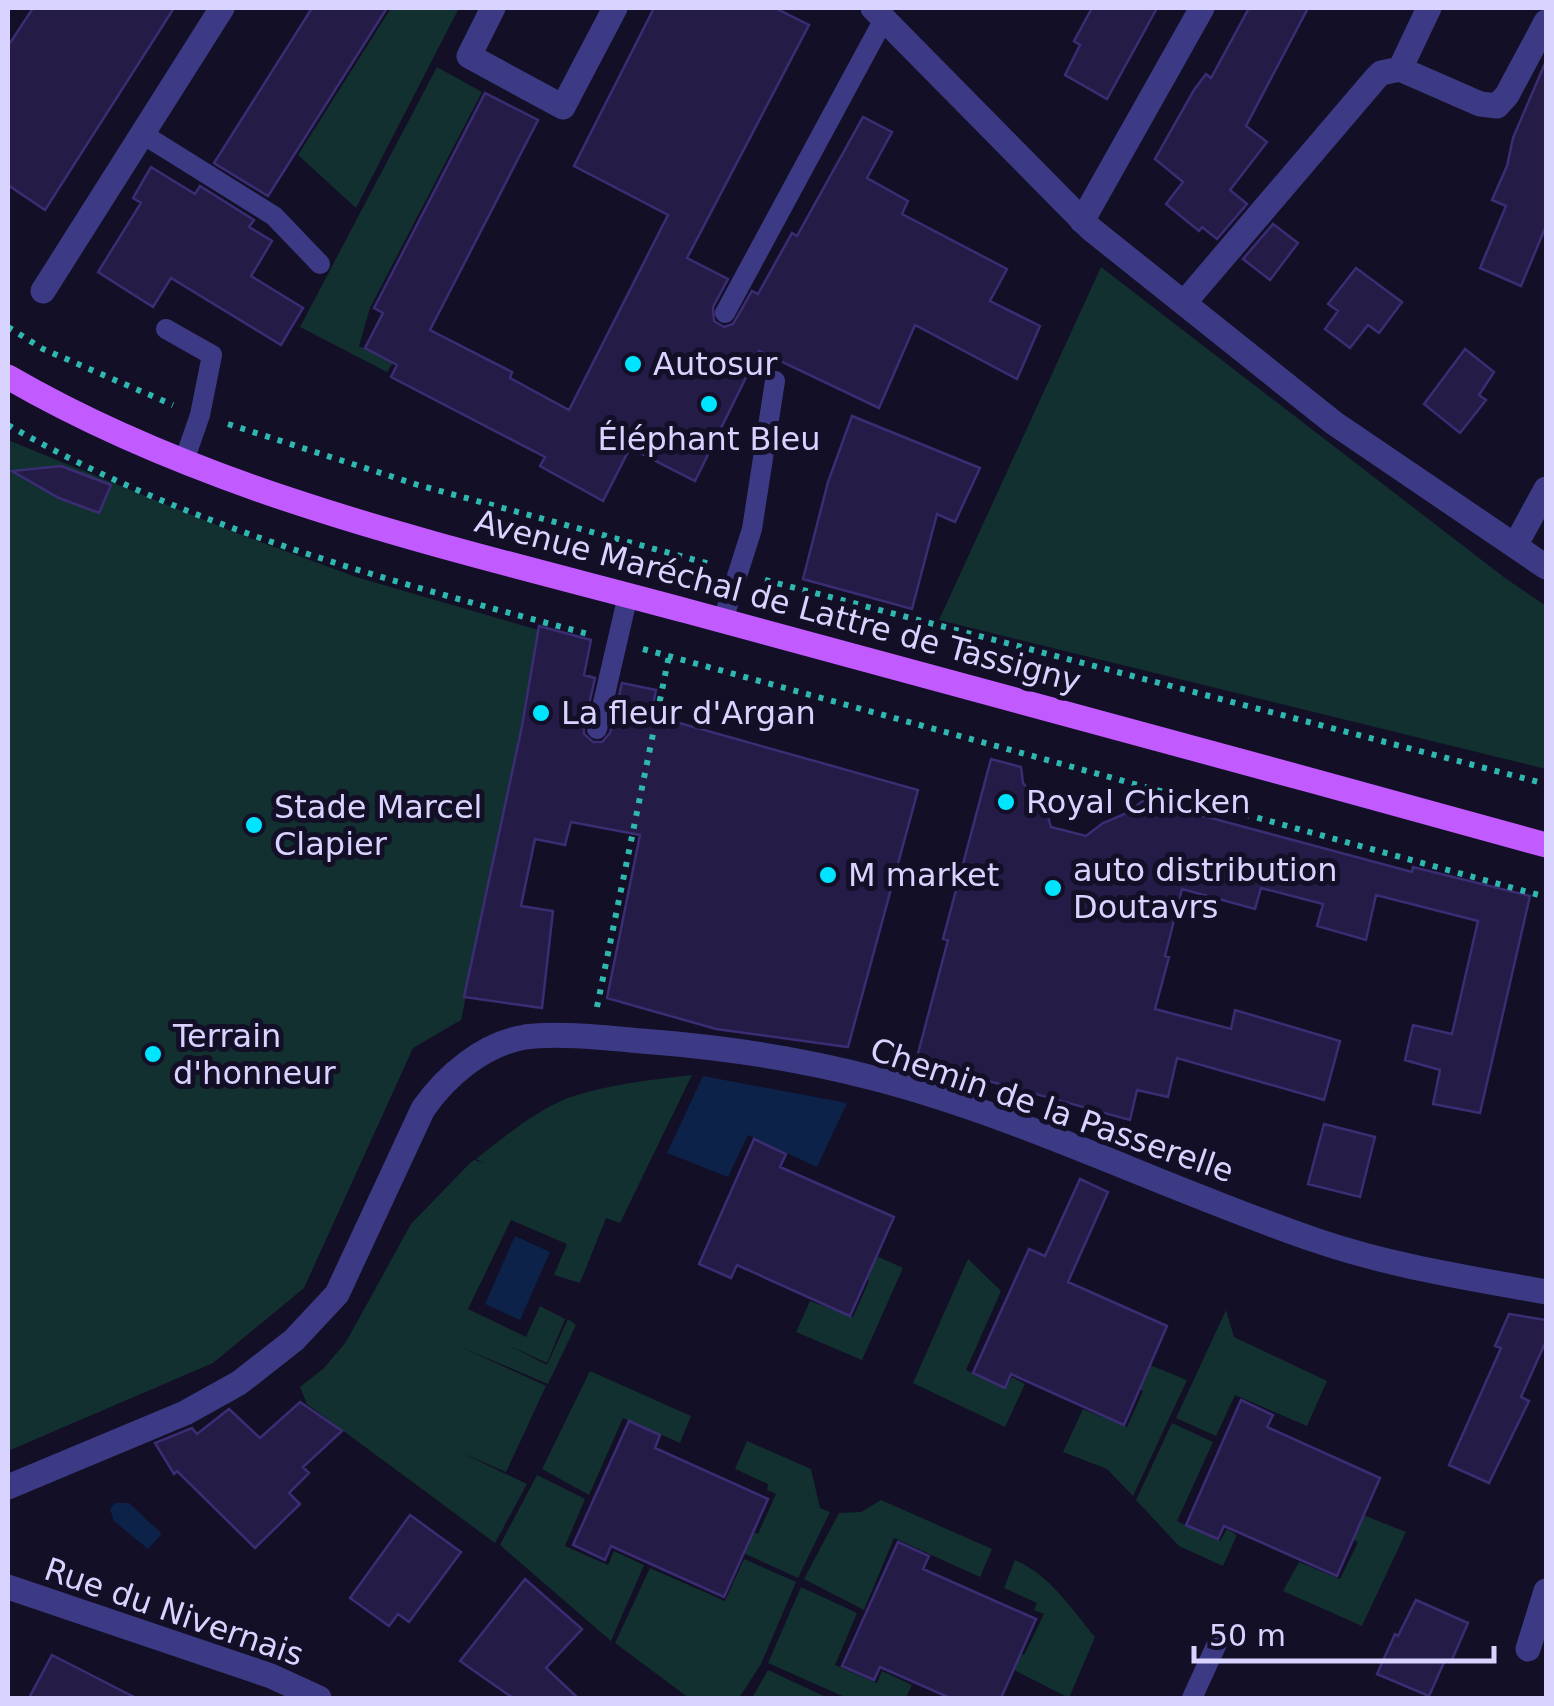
<svg xmlns="http://www.w3.org/2000/svg" width="1554" height="1706" font-family="'DejaVu Sans',sans-serif">
	<style>
		.green { fill: #12302f }
		.water { fill: #0c2248 }
		.building { fill: #241b47; stroke: #3b2d73; stroke-width: 2.5 }
		.lines { fill: none; stroke-linecap: round; stroke-linejoin: round }
		.path { stroke: #2fb8b0; stroke-width: 6; stroke-dasharray: 5 8; stroke-linecap: butt }
		.lane { stroke: #3d3a85; stroke-width: 20 }
		.street { stroke: #3d3a85; stroke-width: 25 }
		.primary { stroke: #c25bff; stroke-width: 25 }
		.poi-dot { fill: #00e5ff; stroke: #130f26; stroke-width: 4 }
		.labels { text-anchor: middle; dominant-baseline: central; stroke-width: 10; stroke-linejoin: round; paint-order: stroke }
		.poi-label { font-size: 32px; fill: #d9d4ff; stroke: #130f26; text-anchor: start }
		.street-label { font-size: 32px; fill: #d9d4ff; stroke: #130f26 }
	</style>
	<rect width="100%" height="100%" fill="#130f26"/>
	<path class="green" d="M391,8H459L356,208L298,155Z
		M437,67L482,92L370,308L359,346L393,363L387,372L300,327Z
		M1101,267L1505,578L1546,606V769L939,620Z
		M8,440L236,533L356,577L542,631L461,1020L413,1048L304,1288L213,1363L8,1451Z
		M692,1075L620,1223L606,1218L580,1283L554,1275L567,1244L511,1220L468,1309L526,1337L540,1306L565,1319L547,1363L508,1345L547,1365L568,1319L576,1325L548,1384L461,1347L546,1386L506,1472L462,1453L527,1484L495,1543L307,1404L300,1387L324,1368L346,1342L411,1224L470,1163L474,1160L484,1163L476,1159C504,1137 535,1111 568,1098C608,1084 650,1080 692,1075Z
		M870,1253L903,1268L862,1360L796,1332L810,1301L853,1317L869,1281L859,1277Z
		M968,1259L1001,1291L966,1370L1005,1389L1012,1377L1025,1384L1005,1427L913,1383Z
		M1226,1310L1234,1337L1327,1381L1307,1426L1235,1395L1216,1436L1176,1418Z
		M1145,1363L1187,1380L1133,1496L1107,1469L1063,1452L1083,1409L1127,1427L1143,1391L1134,1386Z
		M590,1371L691,1416L680,1443L623,1418L589,1495L542,1469Z
		M1172,1423L1213,1442L1177,1521L1220,1541L1227,1529L1237,1535L1223,1566L1179,1546L1136,1500Z
		M747,1441L811,1469L820,1508L830,1512L798,1578L737,1550L747,1530L758,1534L776,1494L767,1490L768,1484L735,1469Z
		M537,1475L585,1499L565,1546L608,1565L614,1551L644,1565L611,1641L500,1545Z
		M881,1500L992,1549L980,1577L894,1538L864,1610L804,1579L839,1513L861,1512Z
		M1358,1513L1406,1532L1362,1626L1283,1591L1299,1562L1340,1579L1358,1542L1347,1537Z
		M744,1559L796,1582L761,1664L739,1698H689L615,1643L650,1568L725,1601Z
		M1015,1560C1050,1575 1071,1608 1095,1637L1069,1698L1010,1668L1017,1652L1024,1655L1044,1614L1034,1610L1037,1603L1004,1588Z
		M801,1587L857,1613L835,1665L877,1683L882,1671L912,1685L906,1698H847L768,1663Z
		M768,1670L828,1698H752Z"/>
	<path class="water" d="M703,1076L847,1103L817,1167L748,1135L728,1177L667,1153Z
		M515,1236L550,1252L520,1320L485,1304Z
		M115,1503H129L160,1532L161,1535L148,1549L114,1521L110,1509Z"/>
	<path class="building" d="M33,8H174L45,210L8,185V46Z
		M312,8H387L268,196L214,163Z
		M654,8H775L809,25L687,258L728,279L713,307L714,321L724,327L733,324L752,291L758,294L792,233L797,236L863,117L892,132L867,178L908,201L902,214L1007,269L990,301L1040,326L1017,379L915,325L879,408L759,351L695,481L630,448L603,501L540,466L545,457L391,377L397,365L365,348L383,313L374,308L485,93L538,120L430,330L512,372L510,378L569,410L668,215L574,166Z
		M1092,8H1157L1107,99L1065,75L1080,45L1074,41Z
		M1249,8H1308L1246,126L1267,142L1230,190L1247,204L1217,239L1202,227L1199,231L1166,204L1183,182L1155,159L1194,90L1206,74L1211,78Z
		M1546,61V226L1521,286L1480,268L1506,206L1492,200L1507,166L1513,138Z
		M151,167L195,194L200,186L254,220L249,227L272,241L251,276L303,308L281,345L171,278L153,307L98,272L141,203L133,198Z
		M1273,224L1298,243L1270,280L1243,259Z
		M1356,268L1402,302L1379,333L1368,325L1350,348L1325,329L1338,311L1328,304Z
		M1465,349L1494,372L1479,395L1486,400L1460,433L1424,404Z
		M852,416L980,468L955,522L937,514L912,609L803,579L828,482Z
		M61,466L111,485L99,513L59,498L12,471Z
		M539,626L591,640L584,675L595,678L584,727V734L593,742H602L610,733L622,683L656,690L651,715L918,790L848,1047L716,1029L607,998L640,835L571,822L565,845L535,839L521,906L553,911L542,1008L464,997L522,726Z
		M991,759L1021,767L1023,783L1046,810L1051,827L1086,836L1103,823L1127,813L1144,800L1412,872L1413,867L1530,896L1480,1113L1433,1104L1440,1070L1405,1060L1413,1025L1452,1034L1478,921L1376,895L1366,940L1317,926L1323,904L1261,888L1255,909L1182,889L1165,956L1169,957L1155,1009L1231,1029L1235,1010L1340,1041L1324,1100L1177,1058L1168,1097L1137,1090L1130,1120L916,1061L948,940L943,939Z
		M1324,1124L1375,1137L1360,1197L1308,1184Z
		M754,1139L786,1154L780,1167L894,1217L850,1316L737,1265L731,1278L699,1264Z
		M1080,1179L1108,1192L1068,1282L1167,1326L1124,1425L1011,1374L1005,1388L973,1373L1029,1249L1045,1256Z
		M1509,1314L1546,1320V1341L1521,1397L1529,1401L1489,1483L1449,1465L1501,1348L1495,1346Z
		M1241,1400L1273,1415L1267,1427L1380,1478L1337,1576L1224,1526L1218,1539L1186,1525Z
		M300,1402L342,1431L303,1467L309,1473L289,1493L300,1504L255,1548L177,1471L174,1474L155,1443L192,1428L197,1434L229,1409L260,1438Z
		M629,1421L660,1435L655,1448L768,1499L724,1597L611,1546L605,1560L573,1545Z
		M410,1515L461,1552L409,1622L398,1614L389,1626L350,1598Z
		M898,1542L929,1556L923,1569L1036,1619L1001,1698H950L880,1667L874,1680L842,1666Z
		M525,1579L582,1629L546,1668L578,1698H513L460,1661Z
		M1416,1600L1468,1623L1451,1662L1445,1660L1429,1696L1377,1674L1395,1634L1398,1636Z
		M52,1655L136,1698H29Z"/>
	<g class="lines">
		<path class="path" d="M8,327L43,349L173,405
			M228,424L418,485L710,564
			M8,425C188,529 393,582 592,635
			M765,580L1546,784
			M643,649L1546,897
			M597,1007L669,656"/>
		<path class="lane" d="M141,133L274,216L320,264
			M725,313L884,19
			M166,329L212,355L200,415L184,461
			M723,620L752,529L775,381
			M597,729L628,595
			M1192,1698L1221,1635"/>
		<path class="street" d="M493,8L469,56L563,107L615,8
			M873,8L1091,229L1334,423L1546,567
			M1400,69L1480,104L1497,106L1507,95L1546,22
			M1082,221L1202,8
			M43,291L222,8
			M1184,303L1376,78L1381,73L1400,69L1429,8
			M1515,546L1546,489
			M8,1487L185,1413L239,1383L294,1340L337,1294L423,1109C446,1076 483,1044 525,1037C561,1032 616,1039 654,1042C728,1048 805,1060 877,1079C1029,1119 1170,1191 1318,1241C1391,1266 1470,1278 1546,1292
			M8,1587L271,1676L319,1698
			M1528,1649L1546,1591"/>
		<path class="primary" d="M8,377C215,497 457,549 687,611C974,688 1260,766 1546,845"/>
	</g>
	<g class="poi-dot">
		<circle cx="633" cy="364" r="10"/>
		<circle cx="709" cy="404" r="10"/>
		<circle cx="541" cy="713" r="10"/>
		<circle cx="1006" cy="802" r="10"/>
		<circle cx="254" cy="825" r="10"/>
		<circle cx="828" cy="875" r="10"/>
		<circle cx="1053" cy="888" r="10"/>
		<circle cx="153" cy="1054" r="10"/>
	</g>
	<g class="labels">
		<g class="poi-label">
			<text x="653" y="364">Autosur</text>
			<text x="709" y="439" text-anchor="middle">Éléphant Bleu</text>
			<text x="561" y="713">La fleur d'Argan</text>
			<text x="1026" y="802">Royal Chicken</text>
			<text x="274" y="807">Stade Marcel<tspan x="274" dy="37">Clapier</tspan></text>
			<text x="1073" y="870">auto distribution<tspan x="1073" dy="37">Doutavrs</tspan></text>
			<text x="848" y="875">M market</text>
			<text x="173" y="1036">Terrain<tspan x="173" dy="37">d'honneur</tspan></text>
		</g>
		<g class="street-label">
			<text transform="translate(778 601) rotate(15)">Avenue Maréchal de Lattre de Tassigny</text>
			<text transform="translate(1052 1110) rotate(19)">Chemin de la Passerelle</text>
			<text transform="translate(174 1612) rotate(19)">Rue du Nivernais</text>
		</g>
	</g>
	<rect width="1554" height="1706" fill="none" stroke="#d9d4ff" stroke-width="20"/>
	<path d="M1194 1646v15h300v-15" fill="none" stroke="#d9d4ff" stroke-width="5"/>
	<text x="1209" y="1646" font-size="30" fill="#d9d4ff" stroke="#130f26" stroke-width="8" paint-order="stroke">50 m</text>
</svg>
